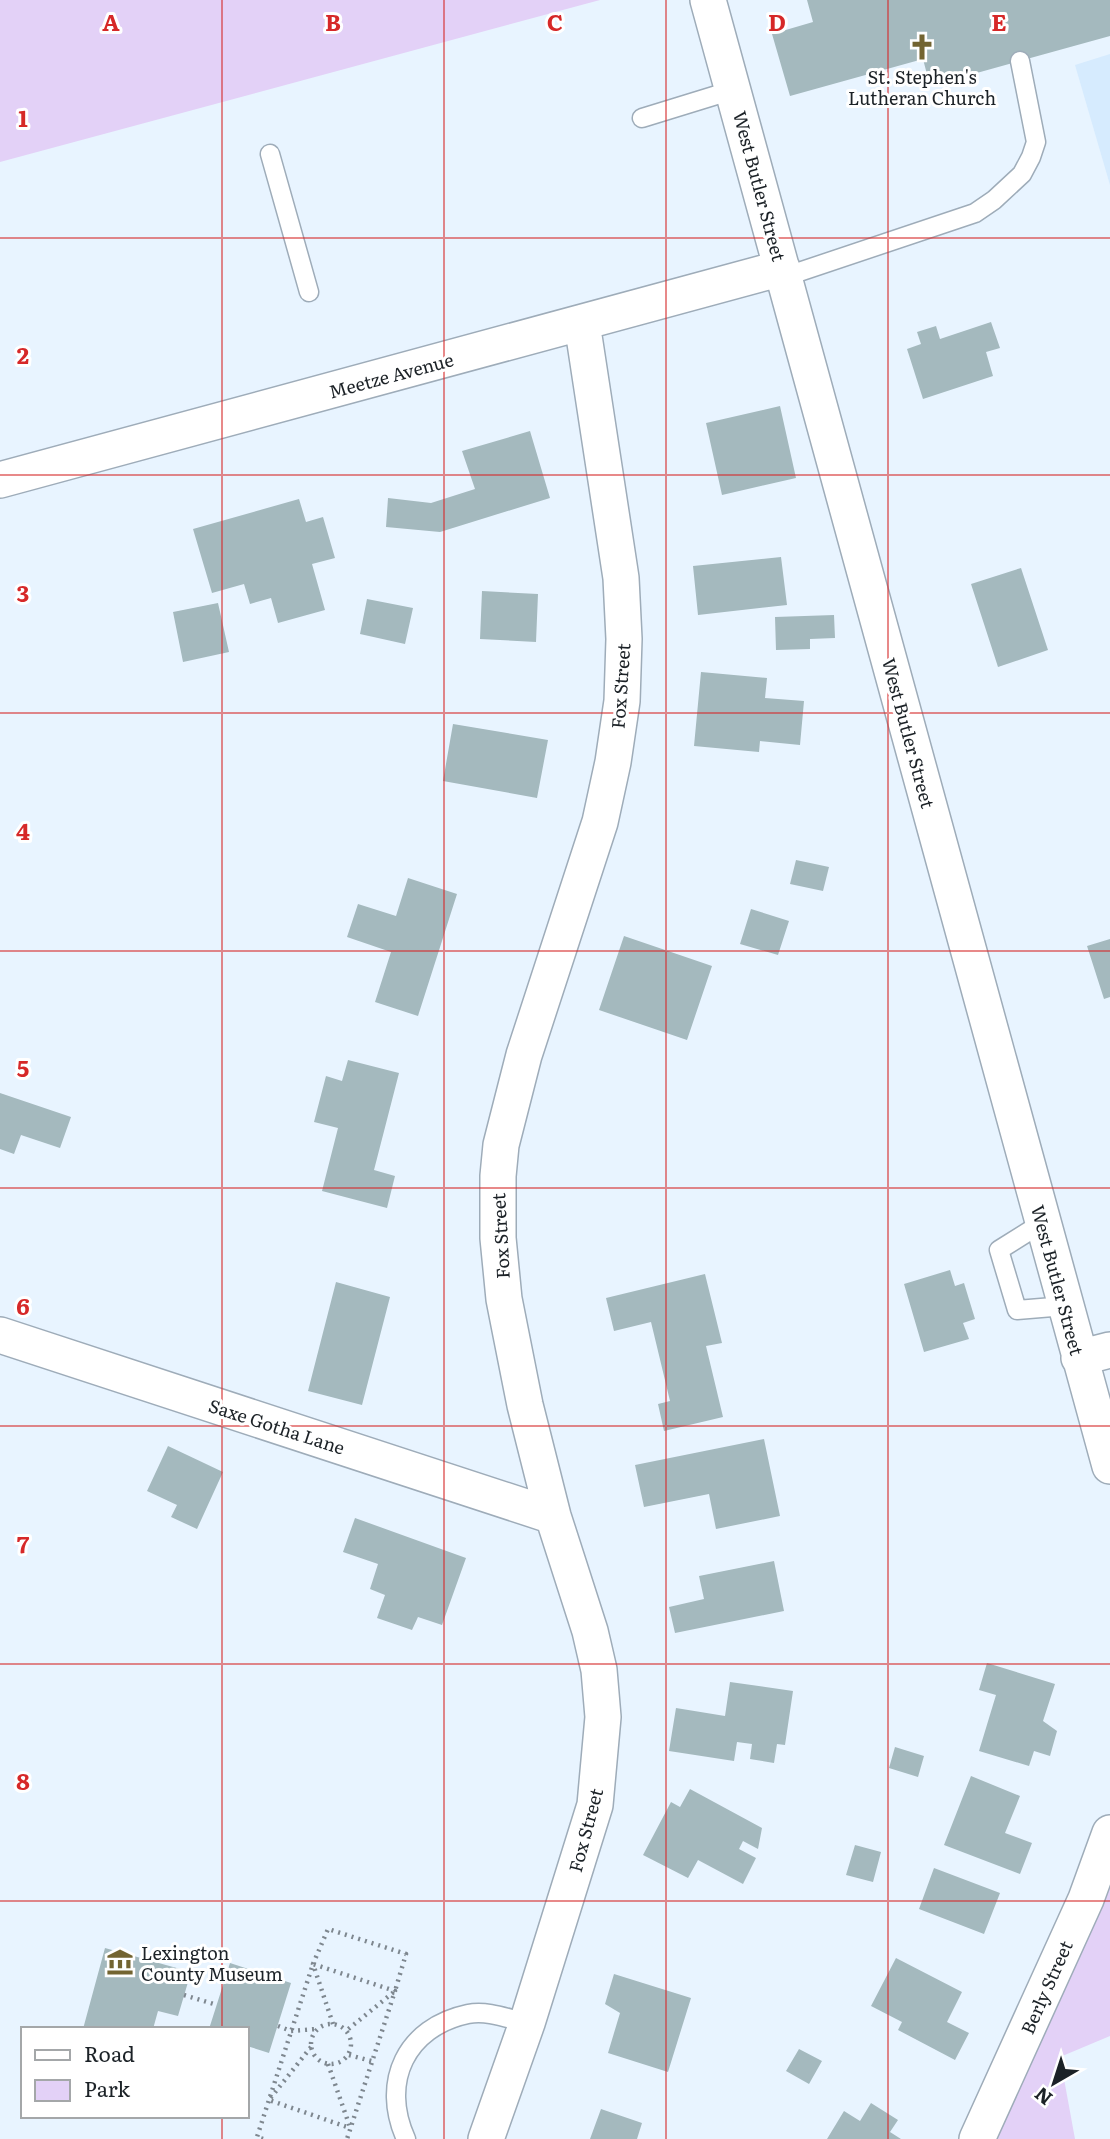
<svg xmlns="http://www.w3.org/2000/svg" width="1110" height="2139" font-family="Literata,serif">
	<style>
		.built { fill: #d6ebfe }
		.green { fill: #e3d1f7 }
		.building { fill: #a4b9be }
		.lines { fill: none; stroke-linecap: round; stroke-linejoin: round }
		.service-casing { stroke: #9eacb9; stroke-width: 21 }
		.minor-casing { stroke: #9eacb9; stroke-width: 38 }
		.path { stroke: #7e878f; stroke-width: 4.5; stroke-dasharray: 2 5; stroke-linecap: butt }
		.service { stroke: #fff; stroke-width: 18 }
		.minor { stroke: #fff; stroke-width: 35 }
		.grid { fill: none; stroke: #d62828; stroke-width: 2; stroke-opacity: 0.55 }
		.labels { text-anchor: middle; dominant-baseline: central; stroke-width: 6; stroke-linejoin: round; paint-order: stroke }
		.poi-label { font-size: 18px; fill: #1c2227; stroke: #fff }
		.street-label { font-size: 18px; fill: #1c2227; stroke: #fff }
		.grid-label { font-size: 23px; text-anchor: middle; font-weight: bold; fill: #d62828; stroke: #fff; stroke-width: 6; stroke-linejoin: round; paint-order: stroke }
	</style>
	<rect width="100%" height="100%" fill="#e8f4ff"/>
	<path class="built" d="M1110,54V185L1075,65Z"/>
	<path class="green" d="M0,0H600L0,162Z
		M1110,1833V2036L1060,2057L1075,2139H977Z"/>
	<path class="building" d="M807,0H1110V36L930,86L923,59L790,96L772,34L813,22Z
		M991,322L1000,348L986,352L993,376L923,399L907,349L921,344L917,332L936,326L940,339Z
		M780,406L796,478L722,495L706,423Z
		M530,431L550,498L440,532L386,527L388,498L431,503L475,489L462,451Z
		M299,499L306,522L323,517L335,558L312,564L325,610L278,623L271,598L250,604L244,584L212,593L193,529Z
		M781,557L787,605L698,615L693,566Z
		M1021,568L1048,650L998,667L971,584Z
		M482,591L538,594L536,642L480,639Z
		M367,599L413,608L405,644L360,634Z
		M218,603L229,652L183,662L173,612Z
		M834,615L835,638L810,639V649L776,650L775,617Z
		M701,672L767,678L765,698L804,701L800,745L760,741L759,752L694,746Z
		M453,724L548,740L537,798L443,781Z
		M796,860L829,867L823,891L790,884Z
		M408,878L457,894L418,1016L375,1002L391,952L347,937L358,904L396,916Z
		M751,909L789,921L778,955L740,944Z
		M624,936L712,966L687,1040L599,1010Z
		M1110,939V997L1104,999L1087,946Z
		M348,1060L399,1073L374,1170L395,1176L387,1208L322,1191L338,1128L314,1122L326,1076L342,1081Z
		M0,1093L71,1117L60,1148L21,1135L14,1154L0,1149Z
		M950,1270L955,1286L964,1283L975,1319L963,1323L969,1339L924,1352L904,1284Z
		M705,1274L722,1343L706,1346L723,1417L664,1431L658,1404L670,1401L651,1322L614,1331L606,1298Z
		M336,1282L390,1297L362,1405L308,1391Z
		M764,1439L780,1516L716,1529L709,1494L644,1507L635,1465Z
		M168,1446L223,1472L197,1529L171,1517L177,1505L147,1491Z
		M355,1518L466,1558L442,1625L418,1617L412,1630L377,1618L385,1595L370,1589L378,1564L343,1552Z
		M774,1561L784,1611L675,1633L669,1607L704,1599L699,1576Z
		M987,1663L1055,1684L1043,1721L1057,1731L1050,1756L1034,1751L1029,1766L979,1751L996,1695L979,1690Z
		M730,1682L793,1691L785,1745L777,1744L774,1763L750,1759L752,1744L737,1742L734,1761L669,1751L676,1708L725,1716Z
		M895,1747L924,1756L918,1777L889,1768Z
		M971,1776L1020,1796L1005,1833L1032,1843L1020,1874L944,1845Z
		M690,1789L762,1828L758,1849L743,1841L739,1849L756,1858L743,1884L698,1860L688,1878L643,1855L671,1802L680,1807Z
		M855,1845L881,1852L873,1882L846,1875Z
		M934,1868L1000,1893L984,1934L919,1909Z
		M105,1948L191,1972L178,2016L158,2011L153,2029H83Z
		M896,1958L962,1992L947,2022L969,2033L955,2060L898,2030L902,2022L871,2006Z
		M230,1963L291,1983L269,2053L247,2046V2029H209Z
		M614,1974L691,1998L668,2072L608,2053L620,2013L605,2004Z
		M799,2049L822,2061L809,2084L786,2071Z
		M871,2103L898,2120L890,2132L901,2139H827L844,2111L860,2121Z
		M601,2109L642,2123L637,2139H590Z"/>
	<g class="lines">
		<g class="service-casing">
			<path id="service" d="M642,118L733,90
				M270,154L309,292
				M784,277L975,213L994,200L1022,174L1031,157L1036,142L1020,61
				M1042,1223L999,1250L1017,1310L1065,1306
				M406,2139C380,2082 406,2027 468,2014C488,2010 509,2019 527,2023"/>
		</g>
		<g class="minor-casing">
			<path id="minor" d="M708,0L1110,1466
				M0,480L782,268
				M0,1335L553,1516
				M1079,1358L1110,1350
				M486,2139L527,2023L595,1805L603,1717L599,1670L590,1631L553,1516L525,1405L504,1299L498,1238V1176L501,1145L524,1055L600,822L613,762L622,701L624,639L621,578L582,323
				M977,2139L1086,1899L1110,1833"/>
		</g>
		<path class="path" d="M184,1995L217,2005
			M311 2044a20 20 0 1 1 40 0a20 20 0 1 1-40 0Z
			M333,2024L313,1964L328,1929L406,1954L395,1991L346,2031
			M278,2026L291,2031L316,2029
			M311,2047L269,2100L350,2128
			M349,2055L375,2062
			M328,2064L350,2127
			M263,2139L257,2137L313,1964L395,1991L347,2139"/>
		<use href="#service" class="service"/>
		<use href="#minor" class="minor"/>
	</g>
	<path class="grid" d="M222,0V2029M444,0V2139M666,0V2139M888,0V2139M0,238H1110M0,475H1110M0,713H1110M0,951H1110M0,1188H1110M0,1426H1110M0,1664H1110M0,1901H1110M222,2116V2139"/>
	<defs>
		<g id="church-bare" transform="scale(2.1)"><path d="M-1.2-6h2.4v3.5h3.3v2.4h-3.3V6h-2.4V-.1h-3.3v-2.4h3.3Z" fill="#736431" stroke="#fff" stroke-width="2.5" paint-order="stroke"/></g>
		<g id="museum-bare" transform="scale(2.1)"><path d="M0-6L6-3V-2H-6V-3ZM-5-1h2V3h-2ZM-1-1h2V3h-2ZM3-1h2V3H3ZM-6 4H6V6H-6Z" fill="#736431" stroke="#fff" stroke-width="2.5" paint-order="stroke"/></g>
	</defs>
	<g fill-rule="evenodd">
		<use href="#church-bare" x="922" y="47"/>
		<use href="#museum-bare" x="120" y="1962"/>
	</g>
	<g class="labels">
		<g class="poi-label">
			<text x="922" y="76">St. Stephen's<tspan x="922" dy="21">Lutheran Church</tspan></text>
			<text x="141" y="1952" text-anchor="start">Lexington<tspan x="141" dy="21">County Museum</tspan></text>
		</g>
		<g class="street-label">
			<text transform="translate(760 186) rotate(75)">West Butler Street</text>
			<text transform="translate(391 375) rotate(-15)">Meetze Avenue</text>
			<text transform="translate(620 686) rotate(-86)">Fox Street</text>
			<text transform="translate(909 733) rotate(75)">West Butler Street</text>
			<text transform="translate(500 1236) rotate(-93)">Fox Street</text>
			<text transform="translate(1058 1280) rotate(75)">West Butler Street</text>
			<text transform="translate(277 1426) rotate(18)">Saxe Gotha Lane</text>
			<text transform="translate(585 1830) rotate(-75)">Fox Street</text>
			<text transform="translate(1046 1987) rotate(-66)">Berly Street</text>
		</g>
	</g>
	<g class="grid-label">
		<text x="111" y="31">A</text>
		<text x="333" y="31">B</text>
		<text x="555" y="31">C</text>
		<text x="777" y="31">D</text>
		<text x="999" y="31">E</text>
		<text x="23" y="127">1</text>
		<text x="23" y="364">2</text>
		<text x="23" y="602">3</text>
		<text x="23" y="840">4</text>
		<text x="23" y="1077">5</text>
		<text x="23" y="1315">6</text>
		<text x="23" y="1553">7</text>
		<text x="23" y="1790">8</text>
	</g>
	<rect x="21" y="2027" width="228" height="91" fill="#ffffff" stroke="#a4a7a9" stroke-width="2"/>
	<rect x="35" y="2050" width="35" height="10" fill="#ffffff" stroke="#a4a7a9" stroke-width="2"/>
	<text x="84" y="2062" font-size="21" fill="#1c2227">Road</text>
	<rect x="35" y="2080" width="35" height="21" fill="#e3d1f7" stroke="#a4a7a9" stroke-width="2"/>
	<text x="84" y="2097" font-size="21" fill="#1c2227">Park</text>
	<g transform="translate(1054 2083) rotate(219)" stroke="#ffffff" stroke-width="5" paint-order="stroke">
	<path d="M0-5L12 26L0 18L-12 26Z" fill="#1c2227"/>
	<text y="-10" font-size="19" font-weight="bold" text-anchor="middle" fill="#1c2227">N</text>
	</g>
</svg>
